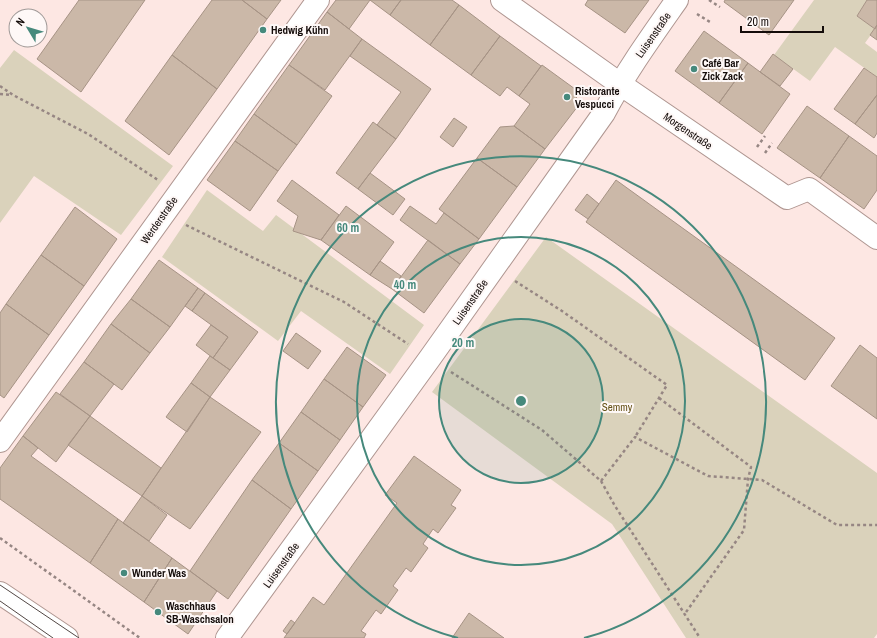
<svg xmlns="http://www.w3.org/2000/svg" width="877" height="638" font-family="'Archivo Narrow',sans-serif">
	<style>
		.green { fill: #dad2bb }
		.building { fill: #cbb8a8; stroke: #a69385 }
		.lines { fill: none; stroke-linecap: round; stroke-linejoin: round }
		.street-casing { stroke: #af9691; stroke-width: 24 }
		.secondary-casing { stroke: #af9691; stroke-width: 24 }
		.path { stroke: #968683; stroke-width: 2.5; stroke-dasharray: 3 3; stroke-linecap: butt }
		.street { stroke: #fff; stroke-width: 22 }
		.secondary { stroke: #fff; stroke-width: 22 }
		.tram { stroke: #524744; stroke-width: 1 }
		.ring { fill: none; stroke: #46897c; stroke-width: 2 }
		.poi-dot { fill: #46897c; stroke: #fef8f7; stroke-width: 1.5 }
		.labels { text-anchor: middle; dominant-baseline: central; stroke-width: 4; stroke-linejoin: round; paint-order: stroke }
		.poi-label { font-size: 11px; font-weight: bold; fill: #140c0a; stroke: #fef8f7; text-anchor: start }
		.street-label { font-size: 11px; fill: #140c0a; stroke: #fef8f7 }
		.park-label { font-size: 11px; fill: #675419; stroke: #fef8f7 }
		.centre { fill: #46897c; stroke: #fef8f7; stroke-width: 2 }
		.ring-label { font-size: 12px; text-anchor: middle; font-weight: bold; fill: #46897c; stroke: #fef8f7; stroke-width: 4; stroke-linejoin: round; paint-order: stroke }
	</style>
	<rect width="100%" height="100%" fill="#fde7e3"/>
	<path class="green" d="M814,0H867L857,16L875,29L865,43L877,52V77L835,47L810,81L774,55Z
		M14,50L173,166L121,235L34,176L0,223V68Z
		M207,190L263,231L276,215L424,325L390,374L301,311L278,341L162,257Z
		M546,237L877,473V634L874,638H686L612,524L432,392Z"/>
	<path class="building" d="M79,0H145L81,92L37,59Z
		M212,0H242L267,19L217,89L172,55Z
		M242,0H281L267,19Z
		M336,0H401L390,15L370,0L349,29L327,12Z
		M401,0H452L459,5L430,45L390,15Z
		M588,0H649L625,33L585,5Z
		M725,0H794L769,35L724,2Z
		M867,0H877V25L875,29L857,16Z
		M459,5L500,36L471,75L430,45Z
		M327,12L362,39L325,90L289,65Z
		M877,25V40L870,35Z
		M704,31L748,63L719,103L675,71Z
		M500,36L541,66L519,96L507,87L500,96L471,75Z
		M362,39L431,89L396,139L377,125L401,92L350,56Z
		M773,54L793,69L780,86L760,72Z
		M172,55L217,89L169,155L125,121Z
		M748,63L790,94L762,134L719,103Z
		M289,65L332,96L297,145L254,114Z
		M542,65L575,89L578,106L545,149L514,126L530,104L519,96Z
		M864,68L877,77V95L855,124L834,109Z
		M877,95V133L874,138L855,124Z
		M807,106L849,136L820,178L777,148Z
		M254,114L297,145L278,171L235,141Z
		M454,118L467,127L453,147L440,137Z
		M373,122L396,139L358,189L336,173Z
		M514,126L545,149L517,187L477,158L500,127Z
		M849,136L877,156V190L864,209L820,178Z
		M235,141L278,171L250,211L207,180Z
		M477,158L517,187L479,239L439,209Z
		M370,173L405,199L393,215L358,189Z
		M292,180L339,215L321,240L293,231L298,216L277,201Z
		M616,180L835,338L805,380L586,222Z
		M587,194L599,204L588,219L575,210Z
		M346,206L394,242L370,275L321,240Z
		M410,206L436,224L444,213L479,239L460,264L400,220Z
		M75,207L117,239L84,286L41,255Z
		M428,240L460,264L424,313L392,289Z
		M41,255L84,286L49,335L6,304Z
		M159,260L198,288L170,327L131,299Z
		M380,261L401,276L392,289L370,275Z
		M198,288L205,293L192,311L185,306Z
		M205,293L258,332L230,370L213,358L228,337L192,311Z
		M131,299L170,327L150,353L111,324Z
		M6,304L49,335L4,398L0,395V313Z
		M111,324L150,353L122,390L84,362Z
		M211,325L228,337L213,358L196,345Z
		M296,333L321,351L308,369L283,351Z
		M860,345L877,358V419L831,386Z
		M347,347L386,375L363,407L324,379Z
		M210,356L230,370L210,397L191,383Z
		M84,362L114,384L90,416L60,394Z
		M324,379L363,407L340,440L301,412Z
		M191,383L210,397L187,432L166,417Z
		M56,392L90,416L56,462L23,436Z
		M210,397L261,432L190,529L142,496Z
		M301,412L340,440L318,471L279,443Z
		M90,416L161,468L142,496L68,445Z
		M23,436L38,448L31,456L118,519L90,563L0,499V468Z
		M279,443L318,471L291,509L252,480Z
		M414,456L461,490L451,505L456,508L438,533L433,529L423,544L428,548L411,572L406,568L393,586L398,590L381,614L376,610L361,631L366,634L364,638H284L313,597L324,605L397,503L385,495Z
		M252,480L291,509L228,599L190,571Z
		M142,496L167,515L149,541L123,523Z
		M118,519L172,558L144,602L90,563Z
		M172,558L217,591L188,634L144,602Z
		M469,613L504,638H452Z
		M291,620L295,623L287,634L283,631Z"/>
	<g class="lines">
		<g class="street-casing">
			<path id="street" d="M502,0L620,84L787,198L809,189L877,238
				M0,441L318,0
				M227,638L430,358L604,113C625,73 651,37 677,0"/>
		</g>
		<g class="secondary-casing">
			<path id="secondary" d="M0,593L67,638"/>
		</g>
		<path class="path" d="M709,0L720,7
			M697,14L710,22
			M0,86L13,95L88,134L158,180
			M0,94L11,95
			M757,147L765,136
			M765,153L772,143
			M186,225L344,302L408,344
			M515,281L562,311L667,385L635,437
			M451,372L542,430L601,481L635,437L708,476L762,480L837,525H877
			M659,398L751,467L748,479L744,530L684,615
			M601,481L615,506L700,638
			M0,538L140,638"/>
		<use href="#street" class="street"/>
		<use href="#secondary" class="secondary"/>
		<path class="tram" d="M0,585L79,638
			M0,601L53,638"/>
	</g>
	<circle cx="521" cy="401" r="82" fill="#46897c" fill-opacity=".12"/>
	<g class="ring">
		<circle cx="521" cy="401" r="82"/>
		<circle cx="521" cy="401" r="164"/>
		<path d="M458 638A245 245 0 1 1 584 638"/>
	</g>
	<g class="poi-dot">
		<circle cx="263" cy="30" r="4"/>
		<circle cx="694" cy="69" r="4"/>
		<circle cx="567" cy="97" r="4"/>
		<circle cx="124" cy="573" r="4"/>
		<circle cx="158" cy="612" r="4"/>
	</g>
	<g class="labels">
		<g class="poi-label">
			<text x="271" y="30">Hedwig Kühn</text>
			<text x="702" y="63">Café Bar<tspan x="702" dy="13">Zick Zack</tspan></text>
			<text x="575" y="91">Ristorante<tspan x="575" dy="13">Vespucci</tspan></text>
			<text x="132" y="573">Wunder Was</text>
			<text x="166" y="606">Waschhaus<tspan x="166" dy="13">SB-Waschsalon</tspan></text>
		</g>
		<g class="street-label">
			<text transform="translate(653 35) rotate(-55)">Luisenstraße</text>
			<text transform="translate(688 131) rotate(34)">Morgenstraße</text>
			<text transform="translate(159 220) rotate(-55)">Werderstraße</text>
			<text transform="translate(470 302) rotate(-55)">Luisenstraße</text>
			<text transform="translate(281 565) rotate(-54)">Luisenstraße</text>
		</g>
		<g class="park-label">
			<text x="617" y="407">Semmy</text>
		</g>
	</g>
	<circle cx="521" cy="401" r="6" class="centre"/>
	<g class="ring-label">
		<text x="348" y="232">60 m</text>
		<text x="405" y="289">40 m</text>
		<text x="463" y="347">20 m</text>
	</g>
	<g transform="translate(28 28) rotate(308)"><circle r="19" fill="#fef8f7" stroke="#a09a98"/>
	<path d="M0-3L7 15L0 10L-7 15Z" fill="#46897c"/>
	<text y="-6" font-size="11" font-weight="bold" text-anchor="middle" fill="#140c0a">N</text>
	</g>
	<path d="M741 26v6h82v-6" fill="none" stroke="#140c0a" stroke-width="2"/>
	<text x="747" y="26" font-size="12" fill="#140c0a" stroke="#fef8f7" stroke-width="3" paint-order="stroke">20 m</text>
</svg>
